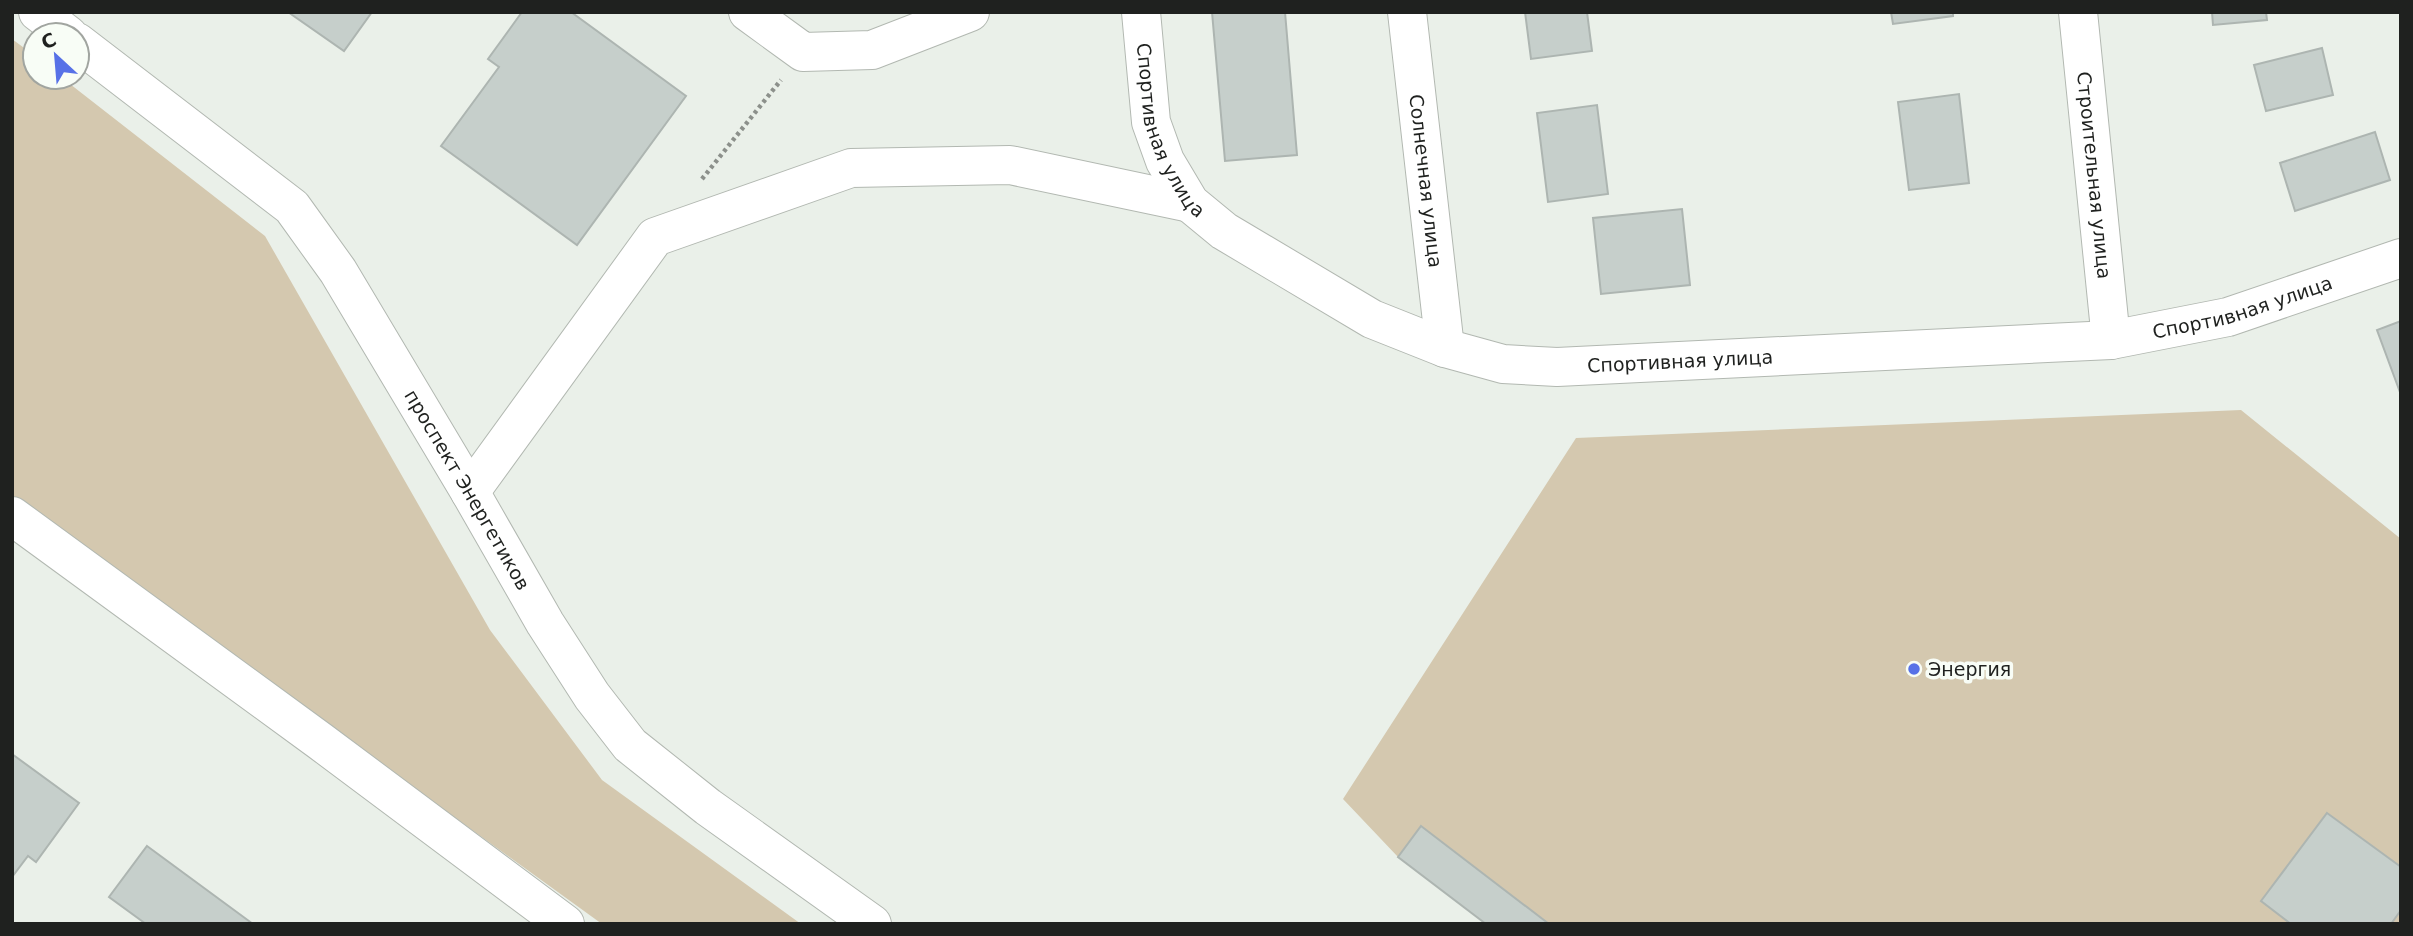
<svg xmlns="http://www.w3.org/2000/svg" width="2413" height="936" font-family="'DejaVu Sans',sans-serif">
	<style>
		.green { fill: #d4c8af }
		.building { fill: #c6cfcb; stroke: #adb5b1; stroke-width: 2 }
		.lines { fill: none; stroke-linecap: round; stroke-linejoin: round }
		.minor-casing { stroke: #b2b8b1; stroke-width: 40 }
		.path { stroke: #8c908b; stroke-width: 4.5; stroke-dasharray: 3.5 3.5; stroke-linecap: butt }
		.minor { stroke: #fff; stroke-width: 38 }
		.poi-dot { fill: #5771e7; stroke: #f8fdf6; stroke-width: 2.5 }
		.labels { text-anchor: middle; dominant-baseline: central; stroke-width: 7; stroke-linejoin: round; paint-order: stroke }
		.street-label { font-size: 19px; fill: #1f211f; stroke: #f8fdf6 }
		.poi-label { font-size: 19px; fill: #1f211f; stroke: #f8fdf6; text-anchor: start }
	</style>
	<rect width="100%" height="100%" fill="#eaf0e9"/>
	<path class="green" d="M12,39L35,56V77H61L265,236L490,630L602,780L801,924H602L12,497Z
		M2241,410L2401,539V924H1486L1398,857L1343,799L1576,438Z"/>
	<path class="building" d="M288,12H372L344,51Z
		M522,12H571L686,96L577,245L441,146L499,67L488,59Z
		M1212,12H1285L1297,155L1225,161Z
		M1525,12H1587L1592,51L1531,59Z
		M1891,12H1953V16L1893,24Z
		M2212,12H2266L2267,20L2213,25Z
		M2322,48L2333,95L2266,111L2254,65Z
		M1959,94L1969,183L1909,190L1898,102Z
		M1597,105L1608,194L1548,202L1537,113Z
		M2375,132L2390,180L2295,211L2280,163Z
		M1682,209L1690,285L1601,294L1593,218Z
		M2401,321V395L2377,330Z
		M12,754L79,803L36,862L28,856L12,877Z
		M2327,813L2401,867V910L2391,924H2291L2261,901Z
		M1421,826L1549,924H1486L1398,857Z
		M147,846L253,924H146L109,897Z"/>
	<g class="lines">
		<g class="minor-casing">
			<g id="minor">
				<path d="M38,12L68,35"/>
				<path d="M748,12L803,52L872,50L970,12"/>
				<path id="s1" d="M1141,12L1151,122L1165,161L1190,203L1224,231L1372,319L1445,348L1503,364L1557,367L2111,340L2228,317L2401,258"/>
				<path id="s2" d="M1407,12L1445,348"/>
				<path id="s3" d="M2078,12L2111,340"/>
				<path id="s4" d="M77,42L292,207L338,271L470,492L545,623L592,696L630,745L708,807L872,924"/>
				<path d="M470,492L655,237L851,168L1010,165L1190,203"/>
				<path d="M12,516L320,741L565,924"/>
			</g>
		</g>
		<path class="path" d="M702,179L781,80"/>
		<use href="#minor" class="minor"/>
	</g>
	<circle class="poi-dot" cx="1914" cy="669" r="7"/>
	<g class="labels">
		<g class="street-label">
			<text stroke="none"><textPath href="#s1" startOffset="124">Спортивная улица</textPath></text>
			<text stroke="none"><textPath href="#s3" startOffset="164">Строительная улица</textPath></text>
			<text stroke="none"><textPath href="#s2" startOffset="170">Солнечная улица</textPath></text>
			<text stroke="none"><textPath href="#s1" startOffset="1300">Спортивная улица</textPath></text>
			<text stroke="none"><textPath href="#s1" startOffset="733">Спортивная улица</textPath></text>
			<text stroke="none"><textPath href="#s4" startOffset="604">проспект Энергетиков</textPath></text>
		</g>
		<g class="poi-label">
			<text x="1928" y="669">Энергия</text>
		</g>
	</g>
	<rect width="2413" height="936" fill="none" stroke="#1f211f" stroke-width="28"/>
	<g transform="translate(56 56) rotate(334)"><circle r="33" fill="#f8fdf6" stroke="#a1a5a0" stroke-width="2"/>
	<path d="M0-5L12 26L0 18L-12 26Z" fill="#5771e7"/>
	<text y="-10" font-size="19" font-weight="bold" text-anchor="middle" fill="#1f211f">С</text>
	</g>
</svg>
